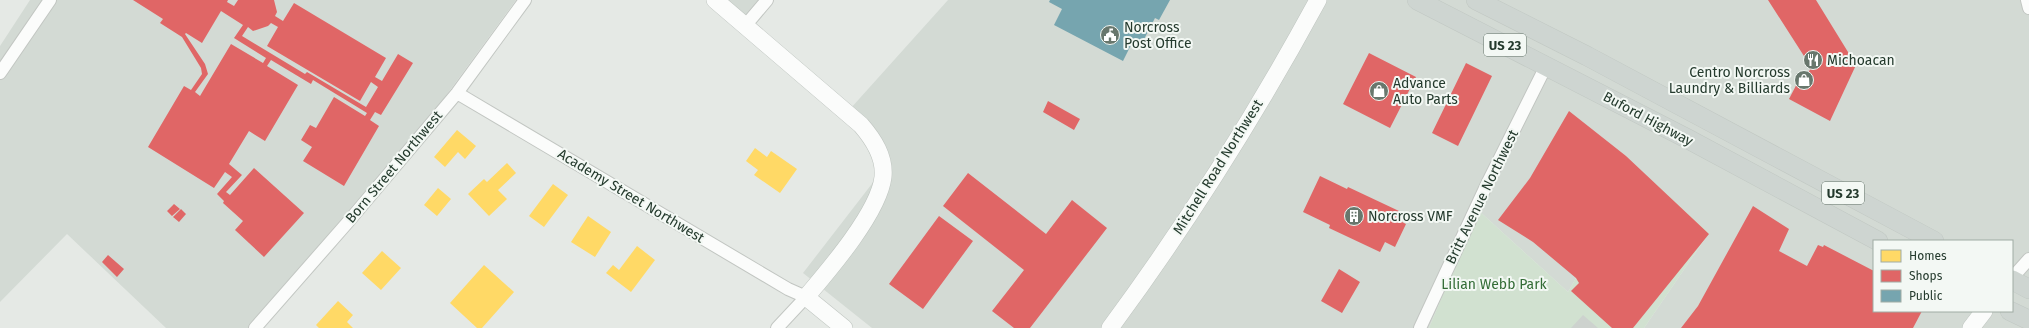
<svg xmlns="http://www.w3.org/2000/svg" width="2029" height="328" font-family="'Fira Sans',sans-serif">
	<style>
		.built { fill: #d3dad4; fill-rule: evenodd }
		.green { fill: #d1e1d0 }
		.homes { fill: #ffd966 }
		.shops { fill: #e06666; fill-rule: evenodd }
		.public { fill: #76a5af }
		.building { fill: #cdd2ce }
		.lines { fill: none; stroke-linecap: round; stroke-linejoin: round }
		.street-casing { stroke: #c2c6c2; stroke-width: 14 }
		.secondary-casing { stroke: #bfc5c0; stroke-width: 18 }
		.primary-casing { stroke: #c1c8c3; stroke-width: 20 }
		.street { stroke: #fbfcfb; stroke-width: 12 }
		.secondary { stroke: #fbfcfb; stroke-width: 17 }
		.primary { stroke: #ced5d1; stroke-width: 19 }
		.labels { text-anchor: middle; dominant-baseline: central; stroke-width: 4; stroke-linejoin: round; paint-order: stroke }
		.shield { fill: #f3f8f4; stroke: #627369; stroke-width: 1 }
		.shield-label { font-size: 13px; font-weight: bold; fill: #243a2d }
		.poi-label { font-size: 14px; fill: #243a2d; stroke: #f3f8f4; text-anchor: start }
		.street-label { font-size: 14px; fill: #243a2d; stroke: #f3f8f4 }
		.park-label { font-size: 14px; fill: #336c36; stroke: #f3f8f4 }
	</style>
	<rect width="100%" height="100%" fill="#e5e9e5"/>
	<path class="built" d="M30,0H516L431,116L252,328H166L67,234L0,302V46Z
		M716,0H769L749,26Z
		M948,0H2029V328H1644L1709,233L1576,278L1568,292L1478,210L1429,328H872L803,273L888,163L842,118ZM1874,241H2012V311H1874Z"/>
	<path class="green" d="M1656,184L1709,233L1644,328H1429L1478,210L1568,292L1576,278Z"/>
	<path class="homes" d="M457,130L476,146L465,159L458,152L445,167L434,157Z
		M755,148L767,157L771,151L797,169L780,193L754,175L758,170L746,161Z
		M507,163L516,173L498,190L507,199L489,216L468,194L484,179L487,182Z
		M553,184L568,195L544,227L529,216Z
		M438,188L451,199L437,216L424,205Z
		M588,216L611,232L595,257L571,242Z
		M637,246L655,260L631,292L606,273L613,265L619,270Z
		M382,251L401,268L381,290L362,273Z
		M484,265L514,292L482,328H477L450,303Z
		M338,301L353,315L347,322L353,328H319L316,325Z"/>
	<path class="shops" d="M133,0H228L227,2L234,6L238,0H274L277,12L275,16L283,21L294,3L386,58L375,77L382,81L398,54L413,63L381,115L375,112L370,120L379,126L344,186L303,161L312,147L301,140L310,125L316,128L334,97L365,116L367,113L313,80L311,84L271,60L267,66L298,85L265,141L249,131L229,164L242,175L226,192L230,195L254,168L304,213L264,257L235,230L243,221L223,203L224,201L217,194L232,177L225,172L214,188L148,147L184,86L191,90L202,74L201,68L182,37L160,23L163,19ZM221,11L243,25L234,38L266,58L263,63L231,44L200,96L195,92L208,74L205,64L185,34L186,33L202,43ZM271,23L278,27L267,46L360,101L371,82L378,87L366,107L307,72L305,74L242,36L248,27L253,31L268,26Z
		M1768,0H1816L1856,65L1830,121L1789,99L1802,74L1807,76L1811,67Z
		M1369,53L1416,77L1390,128L1343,104Z
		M1466,63L1492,76L1458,146L1432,133Z
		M1048,101L1080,119L1074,130L1043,112Z
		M1569,111L1626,156L1709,234L1633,328H1612L1571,291L1579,283L1576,278L1533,242L1498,220L1530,178Z
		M968,173L1046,234L1072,200L1107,228L1030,328H1014L992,311L1024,270L943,206Z
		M1320,176L1347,189L1348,187L1399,211L1396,219L1406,224L1395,247L1385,242L1380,252L1329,228L1330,225L1303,212Z
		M174,204L180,209L172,216L167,211Z
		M1753,206L1789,229L1779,251L1807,266L1818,245L1823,247L1824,245L1874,271V311H1922L1913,328H1681L1698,306Z
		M181,209L186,214L179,222L173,217Z
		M939,216L973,241L923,309L889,284Z
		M108,255L124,269L117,277L102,262Z
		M1339,269L1360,282L1342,313L1321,301Z"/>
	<path class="public" d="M1050,0H1170L1159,20L1155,18L1139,49L1131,45L1123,61L1054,25L1062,9L1049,2Z"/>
	<path class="building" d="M1583,315L1598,328H1571Z"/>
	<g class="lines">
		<g class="street-casing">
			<path id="street" d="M2027,0L2029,8
				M745,26L767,0
				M0,73L50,0
				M457,93L788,289L806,297L777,328
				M2012,278L2029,259
				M255,328L348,222L457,93L525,0
				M1420,328L1487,184L1546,66"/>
		</g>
		<g class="secondary-casing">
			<path id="secondary" d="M715,0L861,125C874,140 885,157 883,177C879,212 829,270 806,297L844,328
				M1110,328C1187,224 1256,114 1318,0
				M1971,328L1984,311"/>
		</g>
		<g class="primary-casing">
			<path id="primary" d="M1417,0L1688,139L1878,241
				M1476,0L1587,56L1934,241
				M2012,280L2029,289
				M2010,311L2029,320"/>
		</g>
		<use href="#street" class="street"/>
		<use href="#secondary" class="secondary"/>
		<use href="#primary" class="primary"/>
	</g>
	<defs>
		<g id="civic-disc" transform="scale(1)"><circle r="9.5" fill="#68776d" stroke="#f3f8f4"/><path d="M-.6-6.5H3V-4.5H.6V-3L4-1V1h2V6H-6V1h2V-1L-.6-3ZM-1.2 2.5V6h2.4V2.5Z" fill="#fff"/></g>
		<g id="restaurant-disc" transform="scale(1)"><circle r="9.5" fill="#68776d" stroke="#f3f8f4"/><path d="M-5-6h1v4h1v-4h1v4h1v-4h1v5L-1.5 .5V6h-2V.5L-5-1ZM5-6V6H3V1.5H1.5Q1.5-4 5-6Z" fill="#fff"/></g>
		<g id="shop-disc" transform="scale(1)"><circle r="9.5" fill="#68776d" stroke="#f3f8f4"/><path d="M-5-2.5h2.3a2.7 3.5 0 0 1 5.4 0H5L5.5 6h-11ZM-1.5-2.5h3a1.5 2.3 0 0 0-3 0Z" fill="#fff"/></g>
		<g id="building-disc" transform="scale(1)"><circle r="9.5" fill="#68776d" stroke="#f3f8f4"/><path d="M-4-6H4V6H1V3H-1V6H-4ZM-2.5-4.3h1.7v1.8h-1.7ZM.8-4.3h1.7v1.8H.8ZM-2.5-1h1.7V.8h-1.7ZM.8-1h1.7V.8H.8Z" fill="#fff"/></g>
	</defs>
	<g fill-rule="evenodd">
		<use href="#civic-disc" x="1110" y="35"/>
		<use href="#restaurant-disc" x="1813" y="60"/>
		<use href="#shop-disc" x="1804" y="80"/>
		<use href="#shop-disc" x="1379" y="91"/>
		<use href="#building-disc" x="1354" y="216"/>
	</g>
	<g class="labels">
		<g class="shield">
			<rect x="1484" y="34" width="42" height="22" rx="3"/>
			<rect x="1822" y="182" width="42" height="22" rx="3"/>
		</g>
		<g class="shield-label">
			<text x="1505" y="45">US 23</text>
			<text x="1843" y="193">US 23</text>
		</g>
		<g class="poi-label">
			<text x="1124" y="27">Norcross<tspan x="1124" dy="16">Post Office</tspan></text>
			<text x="1827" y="60">Michoacan</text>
			<text x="1790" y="72" text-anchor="end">Centro Norcross<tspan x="1790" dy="16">Laundry &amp; Billiards</tspan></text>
			<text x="1393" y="83">Advance<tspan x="1393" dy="16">Auto Parts</tspan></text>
			<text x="1368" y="216">Norcross VMF</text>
		</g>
		<g class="street-label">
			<text transform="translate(1648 119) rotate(28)">Buford Highway</text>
			<text transform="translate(394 167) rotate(-50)">Born Street Northwest</text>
			<text transform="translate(1218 167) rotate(-58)">Mitchell Road Northwest</text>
			<text transform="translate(631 196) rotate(31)">Academy Street Northwest</text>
			<text transform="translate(1482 197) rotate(-64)">Britt Avenue Northwest</text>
		</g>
		<g class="park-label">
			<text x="1494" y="284">Lilian Webb Park</text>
		</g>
	</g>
	<rect x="1873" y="240" width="140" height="72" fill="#f3f8f4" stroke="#a0aca4"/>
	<rect x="1881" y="250" width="20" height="12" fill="#ffd966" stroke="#a0aca4"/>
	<text x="1909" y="260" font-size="12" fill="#243a2d">Homes</text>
	<rect x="1881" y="270" width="20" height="12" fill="#e06666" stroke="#a0aca4"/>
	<text x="1909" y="280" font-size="12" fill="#243a2d">Shops</text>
	<rect x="1881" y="290" width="20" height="12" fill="#76a5af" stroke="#a0aca4"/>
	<text x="1909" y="300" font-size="12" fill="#243a2d">Public</text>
</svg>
